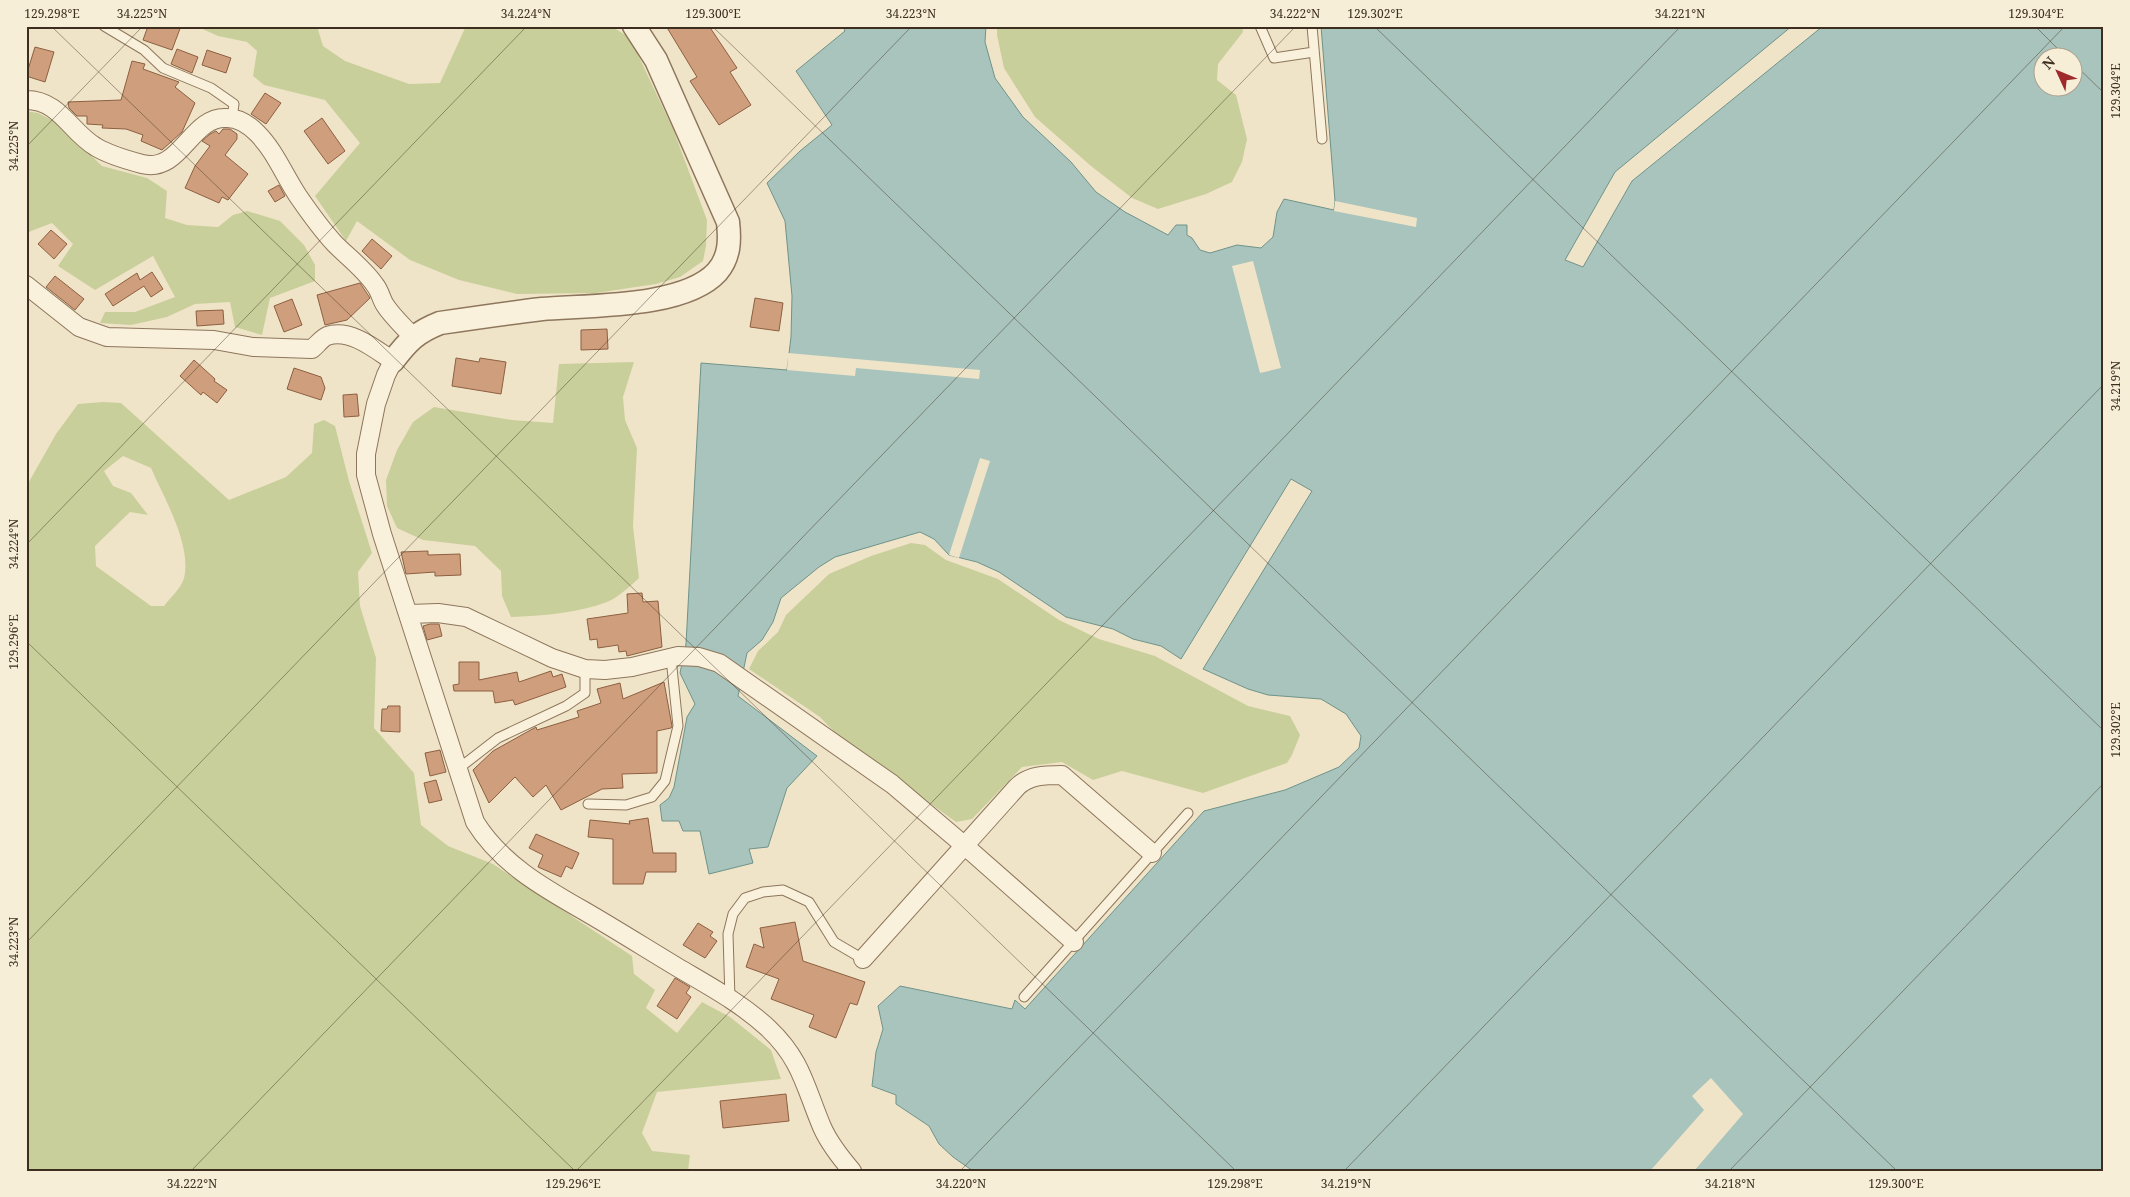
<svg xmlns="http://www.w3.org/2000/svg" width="2130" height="1197" font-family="'Noto Serif',serif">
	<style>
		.green { fill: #c9cf9b; fill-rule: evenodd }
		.water { fill: #a9c4bc; stroke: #6f938a; fill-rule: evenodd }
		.pier { fill: #f0e4c8 }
		.building { fill: #cf9f7d; stroke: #8d5f41 }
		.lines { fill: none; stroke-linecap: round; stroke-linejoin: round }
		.service-casing { stroke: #8d765c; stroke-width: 11 }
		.minor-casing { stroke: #8d765c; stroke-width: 20 }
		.tertiary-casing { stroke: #8d765c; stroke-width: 25 }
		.service { stroke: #faf1dc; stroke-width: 9 }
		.minor { stroke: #faf1dc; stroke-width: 18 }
		.tertiary { stroke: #faf1dc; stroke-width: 22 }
		.ticks { fill: none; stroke: #3d2e20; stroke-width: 1; stroke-opacity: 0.45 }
		.neatline { fill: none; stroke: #3d2e20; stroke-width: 2 }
		.ticks-label { font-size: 12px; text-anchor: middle; fill: #3d2e20 }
	</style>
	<rect width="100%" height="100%" fill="#f0e4c8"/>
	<path class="green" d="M196,26H317L323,46L345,61L409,84L440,83L466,26H611L630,38L673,129L707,220L706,246L703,261L680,277L656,284L596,293L517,294L459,280L410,260L357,221L346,241L315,196L360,143L325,100L264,85L253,76L257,51L247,42L218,36Z
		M997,26H1242L1243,32L1218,64L1217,80L1236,95L1247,139L1242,162L1232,182L1206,194L1158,209L1132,198L1091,166L1035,117L1004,68L997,35Z
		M26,111L38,113L58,123L102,166L147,178L167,191L165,218L187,225L218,227L233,215L247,211L280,221L304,245L315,265V281L270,298L262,335L235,327L230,302L195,304L167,317L131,325L100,323L105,312H135L175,297L153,256L95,290L58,266L73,244L52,223L31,231L26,235Z
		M634,362L623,397L625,420L637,448L633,526L639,578C629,587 619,597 607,602C579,613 541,616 511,617L502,596L501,571L475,546L423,540L397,528L387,506L386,480L397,450L413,422L434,407L512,420L553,423L559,364Z
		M103,402L121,403L229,500L286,477L312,453L314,424L324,420L335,426L349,481L372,553L358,572L360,606L376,658L374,728L414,773L421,825L448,846L493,864L632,956L634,974L655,990L646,1008L677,1033L702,1002L730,1017L771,1050L781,1079L657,1092L642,1133L652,1151L690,1155L688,1171H26V487L56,434L78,404ZM123,456L151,468C164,498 192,545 184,578C182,587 170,598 164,606H151L96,566L95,546L130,512L148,515L131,493L113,486L104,471Z
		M911,543L925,545L946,560L998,579L1059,620L1099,639L1155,656L1248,706L1290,716L1300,735L1292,755L1287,763L1203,793L1122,771L1093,780L1062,762L1022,767L972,819L956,822L840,738L820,717L749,669L758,651L778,632L786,615L829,574L871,556Z"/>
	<path class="water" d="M843,26H986L985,42L995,78L1023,117L1071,162L1096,192L1125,212L1168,235L1176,225H1187V235L1192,238L1200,250L1210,253L1237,245L1261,248L1273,237L1277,212L1284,199L1334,210L1335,201L1321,26H1792L1615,172L1565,260L1583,267L1632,181L1823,26H2104V1171H973L953,1157L939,1144L929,1126L896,1104V1095L872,1086L876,1052L883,1029L878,1006L900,986L1012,1009L1015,1000L1025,1009L1204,811L1285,790L1339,767L1359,748L1361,736L1346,714L1321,699L1268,695L1248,689L1203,669L1312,491L1291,479L1181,659L1161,646L1133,639L1113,629L1066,617L999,572L977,562L949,555L934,539L920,532L835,557L819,567L781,598L773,622L762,640L747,653L738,696L817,756L787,788L768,847L749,849L753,863L709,874L700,831H683L679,821H662L660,805L669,798L674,787L687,717L695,704L680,673L686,644L701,363L787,370L791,337L792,296L785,221L767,183L800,151L832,125L796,71L845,31ZM2042,58H2072V88H2042Z"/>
	<path class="pier" d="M1335,201L1417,218L1416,227L1334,211Z
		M1253,261L1281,368L1260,373L1232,266Z
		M788,353L980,370L979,379L856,368L855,376L787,370Z
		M980,458L990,461L959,558L949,555Z
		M1711,1078L1743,1114L1694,1171H1650L1704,1110L1692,1096Z"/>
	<path class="building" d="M148,26H181L172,50L143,40Z
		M666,26H709L737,68L730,72L751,105L719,125L690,81L697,77Z
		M35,47L54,52L45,82L26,76Z
		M177,49L198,57L192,73L171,64Z
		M207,50L231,58L226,73L202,65Z
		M132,61L145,64L143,69L179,82L175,87L195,103L182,132L162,150L141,141L143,135L126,129L102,128L103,125L87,124V116H77L69,108L68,102L121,100Z
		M265,93L281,103L266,124L251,114Z
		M322,118L345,151L328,164L304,131Z
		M223,129H230L237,134V139L225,155L248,174L228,200L222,197L219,203L185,188L195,166L210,146L202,141L210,134L216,131L219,134Z
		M279,185L285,196L275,202L268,191Z
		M51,230L67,244L54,259L38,244Z
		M372,239L392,256L381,269L362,251Z
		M152,272L163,289L151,297L144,286L113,306L105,294L137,273L140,280Z
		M55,276L84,299L75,310L46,287Z
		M360,283L370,298L347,320L325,325L317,295Z
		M755,298L783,303L779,331L750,327Z
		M292,299L302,325L284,332L274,306Z
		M223,310L224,324L197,326L196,311Z
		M607,329L608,349L581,350V330Z
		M456,358L479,362L480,358L506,362L501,394L452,386Z
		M194,360L215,379L214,381L227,390L217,403L203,392L201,395L180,376Z
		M294,368L321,377L325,388L321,400L287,389Z
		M357,394L359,416L344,417L343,395Z
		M428,551V555L460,554L461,575L435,576V572L406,574L401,552Z
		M642,593L643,602L658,601L662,647L627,656L626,651L619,652L618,645L598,648L597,639L590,640L587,619L628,613L627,594Z
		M430,624H439L442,636L427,640L423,626Z
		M459,662H479V680L517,672L519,682L551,671L553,677L562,674L566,687L515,705L513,700L495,703L493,691H454L453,685L459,684Z
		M664,682L672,726L671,728L657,731V773L622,774L623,788L602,789L561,810L546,785L533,797L515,777L489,803L473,770L493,751L536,727L537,730L579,717L577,711L601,703L597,689L620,683L623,699Z
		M388,706H400V732L381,731L382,709H387Z
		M440,750L446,772L430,776L425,753Z
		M436,780L442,800L429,803L424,783Z
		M648,818L653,853H676V872H646L643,884H613V839L588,837L590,820L630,824L629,821Z
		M536,834L579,853L572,869L566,866L561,877L538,867L543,855L529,848Z
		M795,922L803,961L865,982L857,1005L850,1003L836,1038L809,1027L814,1015L771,999L779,979L746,967L754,944L764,948L760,928Z
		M698,923L713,932L710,936L717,941L705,958L683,945Z
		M675,978L690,987L686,993L691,997L677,1019L657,1006Z
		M786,1094L789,1121L723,1128L720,1101Z"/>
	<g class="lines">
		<g class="service-casing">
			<path id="service" d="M104,26L144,50L163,68L211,88L234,104L232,118
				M1260,26L1274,58L1314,52
				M1312,26L1322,139
				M458,769L498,738L566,706L585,693V669
				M588,804L626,805L652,797L665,781L678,726L671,658
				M1024,997L1188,813
				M730,999L728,934L733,914L745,898L763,892L783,890L809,902L834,942L863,959"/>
		</g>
		<g class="minor-casing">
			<path id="minor" d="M26,100C60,100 70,132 96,147C109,155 127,160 142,164C181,174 191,115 227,118C239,118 249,125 257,133C275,151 284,175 298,196C309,212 322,230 335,244C348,257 365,270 375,285C380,291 381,299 385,305C392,316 404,327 413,337
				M26,285L79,327L107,337L214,340L253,347L312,349C316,346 322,338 327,336C350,328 375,349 393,361L386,375L376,404L366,454V475L382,534L475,822C501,864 544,888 586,912C617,930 647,949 677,967C709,986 741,1003 768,1028C802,1060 805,1087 822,1127C829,1143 840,1157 852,1171
				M409,614L438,613L466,617L552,658L585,669L605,670L632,667L678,656L699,657L719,663L892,784L965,846L1074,942
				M863,959L1017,787C1029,775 1045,775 1062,775L1152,853"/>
		</g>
		<g class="tertiary-casing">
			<path id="tertiary" d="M393,361C408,341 417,332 440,323C474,318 508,313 542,309C589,305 684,308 717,272C730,257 730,240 728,222L656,60L634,26"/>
		</g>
		<use href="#service" class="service"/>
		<use href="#minor" class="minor"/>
		<use href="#tertiary" class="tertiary"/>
	</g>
	<path class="ticks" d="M51,26L1236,1171M712,26L1897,1171M1374,26L2104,731M2035,26L2067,58M2072,62L2104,93M26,147L143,26M26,545L527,26M26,641L575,1171M26,943L912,26M191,1171L1296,26M576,1171L1681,26M960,1171L2065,26M1344,1171L2104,384M1729,1171L2104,783"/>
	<rect width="2130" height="1197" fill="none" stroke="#f7eed8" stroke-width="55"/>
	<g transform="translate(2058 72) rotate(314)"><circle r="24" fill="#f7eed8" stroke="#ada18e"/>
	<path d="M0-4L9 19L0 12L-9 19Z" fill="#9e2a2b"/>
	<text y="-8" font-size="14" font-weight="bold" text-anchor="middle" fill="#3d2e20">N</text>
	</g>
	<rect x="28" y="28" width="2074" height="1142" class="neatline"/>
	<g class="ticks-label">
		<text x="52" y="18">129.298°E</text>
		<text x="142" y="18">34.225°N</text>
		<text x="526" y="18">34.224°N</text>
		<text x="713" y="18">129.300°E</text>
		<text x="911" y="18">34.223°N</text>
		<text x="1295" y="18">34.222°N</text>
		<text x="1375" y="18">129.302°E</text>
		<text x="1680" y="18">34.221°N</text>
		<text x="2036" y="18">129.304°E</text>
		<text transform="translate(2116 91) rotate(-90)" y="4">129.304°E</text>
		<text transform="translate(14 146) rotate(-90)" y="4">34.225°N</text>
		<text transform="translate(2116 386) rotate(-90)" y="4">34.219°N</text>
		<text transform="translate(14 544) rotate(-90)" y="4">34.224°N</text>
		<text transform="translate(14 642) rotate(-90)" y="4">129.296°E</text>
		<text transform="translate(2116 730) rotate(-90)" y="4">129.302°E</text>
		<text transform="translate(14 942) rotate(-90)" y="4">34.223°N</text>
		<text x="192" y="1188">34.222°N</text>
		<text x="573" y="1188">129.296°E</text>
		<text x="961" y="1188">34.220°N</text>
		<text x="1235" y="1188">129.298°E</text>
		<text x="1346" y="1188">34.219°N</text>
		<text x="1730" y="1188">34.218°N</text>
		<text x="1896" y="1188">129.300°E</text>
	</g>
</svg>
